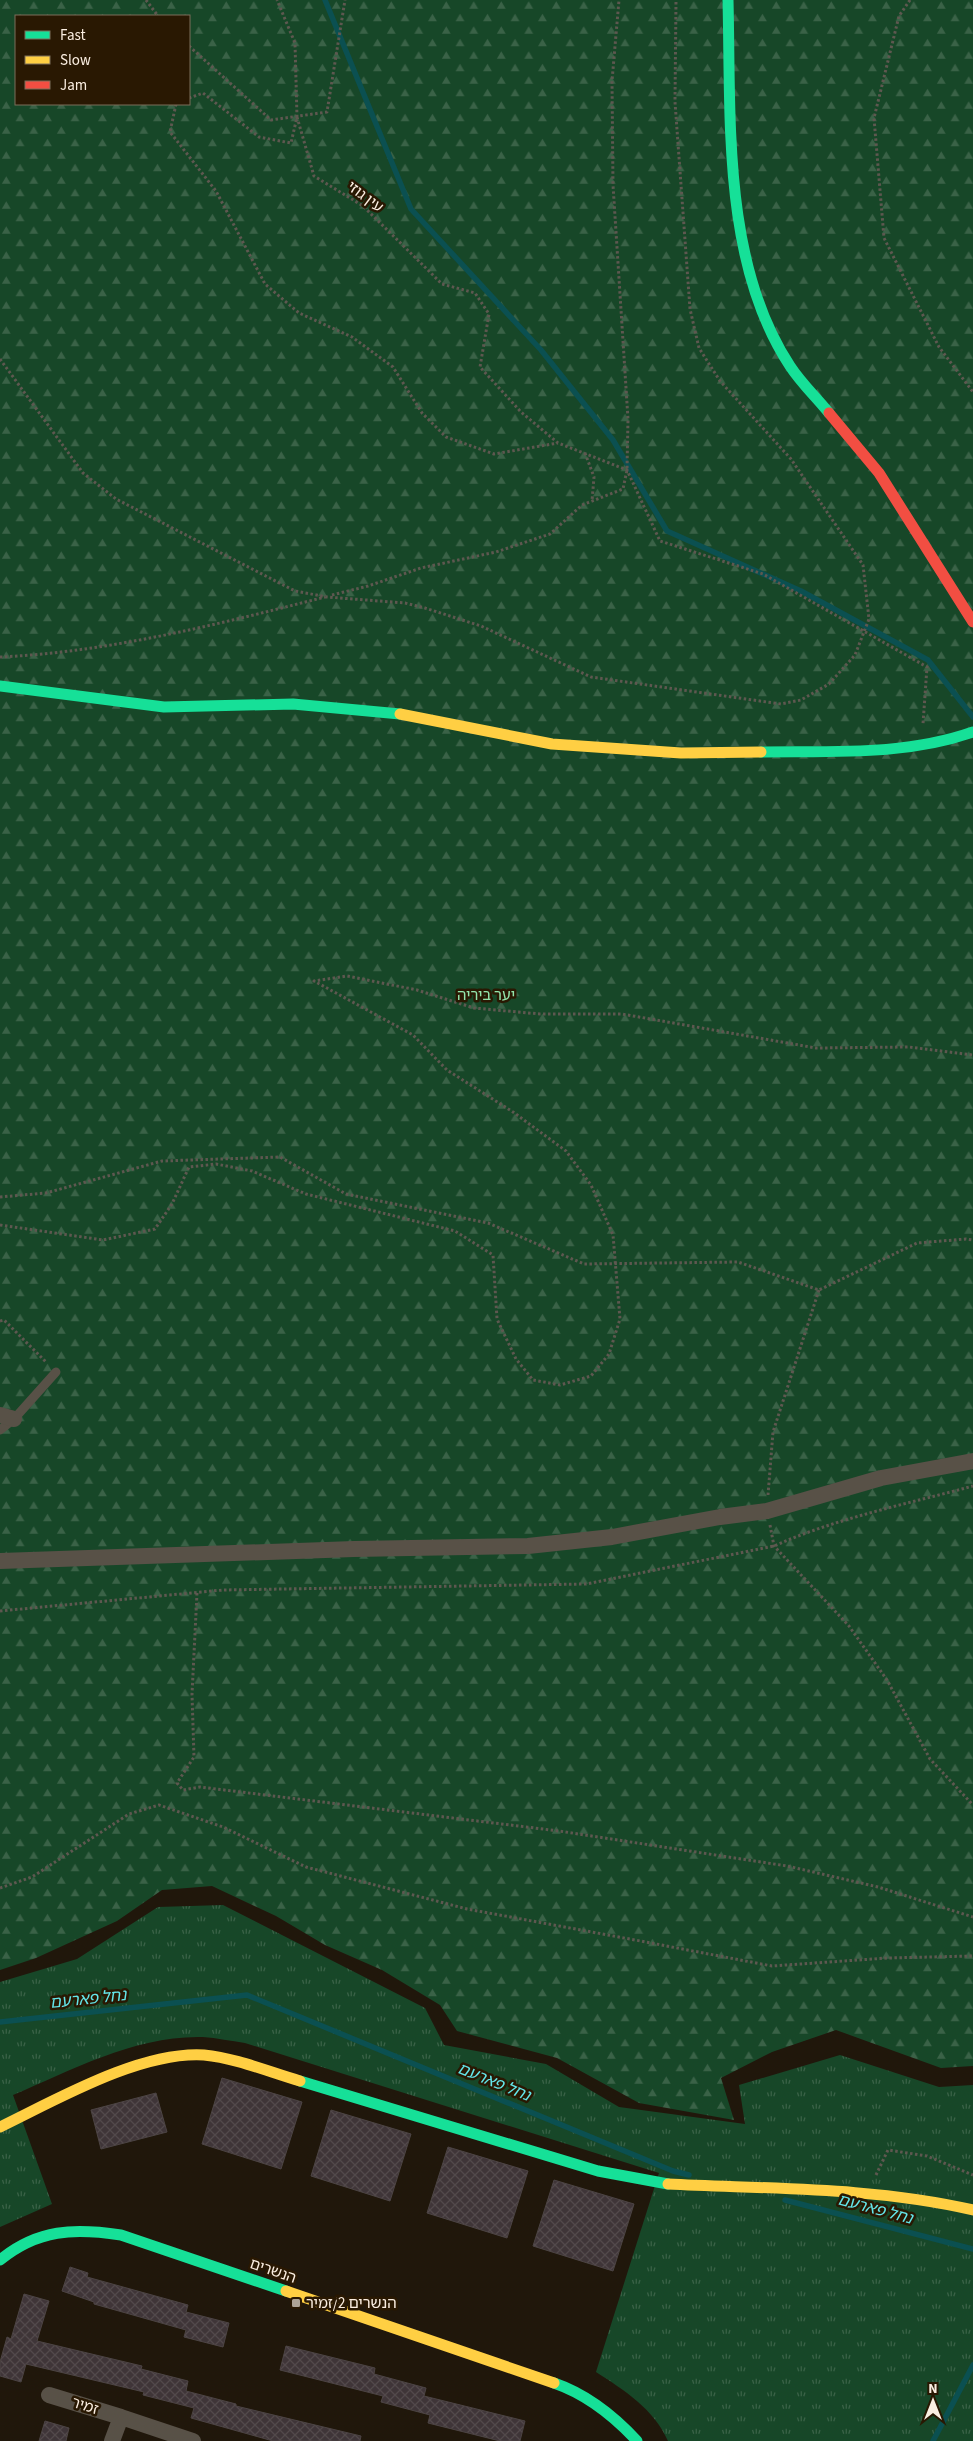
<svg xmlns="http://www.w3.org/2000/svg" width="973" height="2441" font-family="'Source Sans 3','Noto Sans Hebrew',sans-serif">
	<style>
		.grass { fill: url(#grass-tufts) }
		.forest { fill: url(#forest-firs); fill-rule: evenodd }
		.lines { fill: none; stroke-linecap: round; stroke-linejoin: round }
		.stream { stroke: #0b5051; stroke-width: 5.5 }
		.building { fill: url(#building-cross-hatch); stroke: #4c4444 }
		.path { stroke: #5e5850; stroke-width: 3; stroke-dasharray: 2.5 2.5; stroke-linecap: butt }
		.lane { stroke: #585147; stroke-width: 9 }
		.street { stroke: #585147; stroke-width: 16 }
		.fast { stroke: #16e098; stroke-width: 11 }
		.slow { stroke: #ffcf43; stroke-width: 11 }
		.jam { stroke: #f24e42; stroke-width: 11 }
		.poi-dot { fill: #aea396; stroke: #291802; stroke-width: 2 }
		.labels { text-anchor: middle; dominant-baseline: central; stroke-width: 5; stroke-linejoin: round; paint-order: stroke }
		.street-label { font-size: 15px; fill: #fbeee1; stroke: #291802 }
		.park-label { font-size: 15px; fill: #93e5ac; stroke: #291802 }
		.poi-label { font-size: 15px; fill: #fbeee1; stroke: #291802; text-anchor: start }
		.water-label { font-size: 16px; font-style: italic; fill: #64e6ea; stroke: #291802 }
	</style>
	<defs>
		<pattern id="grass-tufts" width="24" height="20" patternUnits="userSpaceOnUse" patternTransform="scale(1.25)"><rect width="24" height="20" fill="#174728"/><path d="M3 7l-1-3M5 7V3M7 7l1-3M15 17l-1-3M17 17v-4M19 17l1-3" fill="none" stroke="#3a6247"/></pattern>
		<pattern id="forest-firs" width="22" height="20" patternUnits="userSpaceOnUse" patternTransform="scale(1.25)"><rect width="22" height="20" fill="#174728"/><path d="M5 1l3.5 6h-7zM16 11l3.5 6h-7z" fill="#3a6247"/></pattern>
		<pattern id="building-cross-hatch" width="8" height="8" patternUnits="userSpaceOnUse" patternTransform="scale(1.25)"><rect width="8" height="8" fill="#3f3538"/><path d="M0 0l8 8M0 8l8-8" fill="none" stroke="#52494b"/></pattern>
	</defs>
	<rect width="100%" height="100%" fill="#20170b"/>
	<path class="grass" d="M223,1905L425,2008L444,2045L546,2064L619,2107L745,2124L739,2085L840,2055L939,2087L973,2085V2441H668C654,2409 624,2390 596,2372L659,2173L245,2043C231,2041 217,2038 203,2037C136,2035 72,2070 13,2095L52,2204L0,2227V1982L77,1959L158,1907Z"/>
	<path class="forest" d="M0,0H973V2066L941,2068L836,2030L772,2052L721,2078L734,2120L639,2103L557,2058L457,2031L440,2005L382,1970L325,1945L276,1916L212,1886L162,1890L117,1921L36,1958L0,1970ZM16,16H189V104H16Z"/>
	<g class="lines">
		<path class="stream" d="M325,0L411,209L541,350L613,440L667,531L801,591L928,660L973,717
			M0,2022L247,1995L673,2171L689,2175
			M785,2200L973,2249
			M933,2441L973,2365"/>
	</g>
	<path class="building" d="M222,2078L302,2102L281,2169L202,2144Z
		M156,2093L167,2132L101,2149L91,2110Z
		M331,2110L411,2134L390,2201L311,2176Z
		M448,2147L528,2171L507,2238L427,2213Z
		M554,2180L634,2204L613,2271L533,2246Z
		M70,2267L88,2273L87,2277L188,2305L186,2312L229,2323L223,2347L184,2337L186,2330L94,2304V2302L62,2291Z
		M24,2294L49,2301L37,2341L142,2366L141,2369L188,2381L186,2391L236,2404V2406L361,2436L360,2441H273L191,2418L194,2408L143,2395L144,2392L26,2364L21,2382L0,2376V2362L7,2337L11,2339Z
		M286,2346L375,2368L374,2374L426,2388L424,2396L525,2421L520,2441H500L428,2423L430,2415L381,2402L383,2396L280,2370Z
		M45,2421L69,2428L66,2441H39Z"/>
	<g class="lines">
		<path class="path" d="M146,0L158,16
			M910,0L899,16L874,118L884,238L939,347L973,392
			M189,46L271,120L327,112L345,0
			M189,98L203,93L259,137L291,143L297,117L295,43L277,0
			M176,104L170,132L216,191L265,284L299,313L352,337L393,367L422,413L446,437L494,454L558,443
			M297,117L314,176L363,206L442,284L475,293L489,314L480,367L521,412L558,443L627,470L660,541L763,574L927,667L923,724
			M0,359L83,473L116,499L295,591L327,597L405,603L425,608L481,626L591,677L781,704L801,700L829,684L855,655L869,619L863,565L791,459L720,381L699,348L690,309L675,102L676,0
			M585,453L594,477L592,501
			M332,595L368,586L421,568L496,552L550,534L582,505L623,489L627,470L628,419L613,185L612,81L619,0
			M0,657C110,652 219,624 325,597
			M0,1197L46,1193L162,1161L280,1157L346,1194L488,1223L584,1264L738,1262L819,1290L917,1243L966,1239L973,1240
			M0,1225L103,1240L155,1229L172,1204L189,1167L216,1164L252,1171L306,1194L455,1231L493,1255L497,1319L516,1359L533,1380L560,1385L591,1376L609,1354L620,1319L613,1235L591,1185L566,1151L513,1112L447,1070L413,1035L314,981L347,976L417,990L474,1008L540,1014H622L816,1048L909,1047L973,1055
			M0,1321L4,1320L47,1363
			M768,1495L773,1432L819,1290
			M770,1525L774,1546L849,1626L887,1680L930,1759L973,1805
			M197,1593L192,1694L194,1757L177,1783L183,1790L200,1787L559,1831L787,1866L878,1887L973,1917
			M0,1611L223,1590L586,1584L774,1546C837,1518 907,1504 973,1486
			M0,1888L32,1877L129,1814L159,1805L223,1827L306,1867L467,1909L635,1940L772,1966L887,1958L973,1956
			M876,2175L888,2150L927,2156L973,2175"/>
		<path class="lane" d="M0,1430L14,1419L56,1372"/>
		<path class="street" d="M0,1415L14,1419
			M0,1561L354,1549L528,1546L612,1537L720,1517L767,1511L881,1478L973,1461
			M49,2395L121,2417
			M112,2441L121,2417L193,2441"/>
		<path class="fast" d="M728,0C731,119 722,263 790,366C801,383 816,397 829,413
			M0,686L164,707L293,704L400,714
			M761,752C832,751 905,756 973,732
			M300,2081L598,2171L668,2184
			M0,2260C38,2229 74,2228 121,2235L286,2291
			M554,2383C586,2394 614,2416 637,2441"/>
		<path class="slow" d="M400,714L552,744L681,753L761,752
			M0,2127C56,2100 140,2051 204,2055C236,2058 269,2072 300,2081
			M668,2184C769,2189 874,2187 973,2210
			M286,2291L554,2383"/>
		<path class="jam" d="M829,413L879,473L973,622"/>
	</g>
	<rect class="poi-dot" x="291" y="2298" width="10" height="10" rx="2.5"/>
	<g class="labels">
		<g class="street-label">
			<text transform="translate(365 197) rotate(37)">עין גוזי</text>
			<text transform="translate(273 2271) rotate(19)">הנשרים</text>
			<text transform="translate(85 2406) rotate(18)">זמיר</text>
		</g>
		<g class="park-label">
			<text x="486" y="995">יער ביריה</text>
		</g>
		<g class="poi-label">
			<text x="306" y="2303">הנשרים 2/זמיר</text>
		</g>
		<g class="water-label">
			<text transform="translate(88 1999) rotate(-6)">נחל פארעם</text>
			<text transform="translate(494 2082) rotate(22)">נחל פארעם</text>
			<text transform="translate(875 2209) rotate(15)">נחל פארעם</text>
		</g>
	</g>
	<rect x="15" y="15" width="175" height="90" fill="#291802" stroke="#7d6e5b"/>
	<rect x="25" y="31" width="25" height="8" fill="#16e098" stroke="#7d6e5b"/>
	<text x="60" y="40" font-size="15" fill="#fbeee1">Fast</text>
	<rect x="25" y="56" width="25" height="8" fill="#ffcf43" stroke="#7d6e5b"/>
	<text x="60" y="65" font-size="15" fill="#fbeee1">Slow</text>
	<rect x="25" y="81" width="25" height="8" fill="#f24e42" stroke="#7d6e5b"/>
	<text x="60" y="90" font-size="15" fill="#fbeee1">Jam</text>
	<g transform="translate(933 2401)" stroke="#291802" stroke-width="4" paint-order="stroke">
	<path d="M0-4L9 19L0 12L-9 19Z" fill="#fbeee1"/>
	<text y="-8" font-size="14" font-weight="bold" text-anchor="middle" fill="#fbeee1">N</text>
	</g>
</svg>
